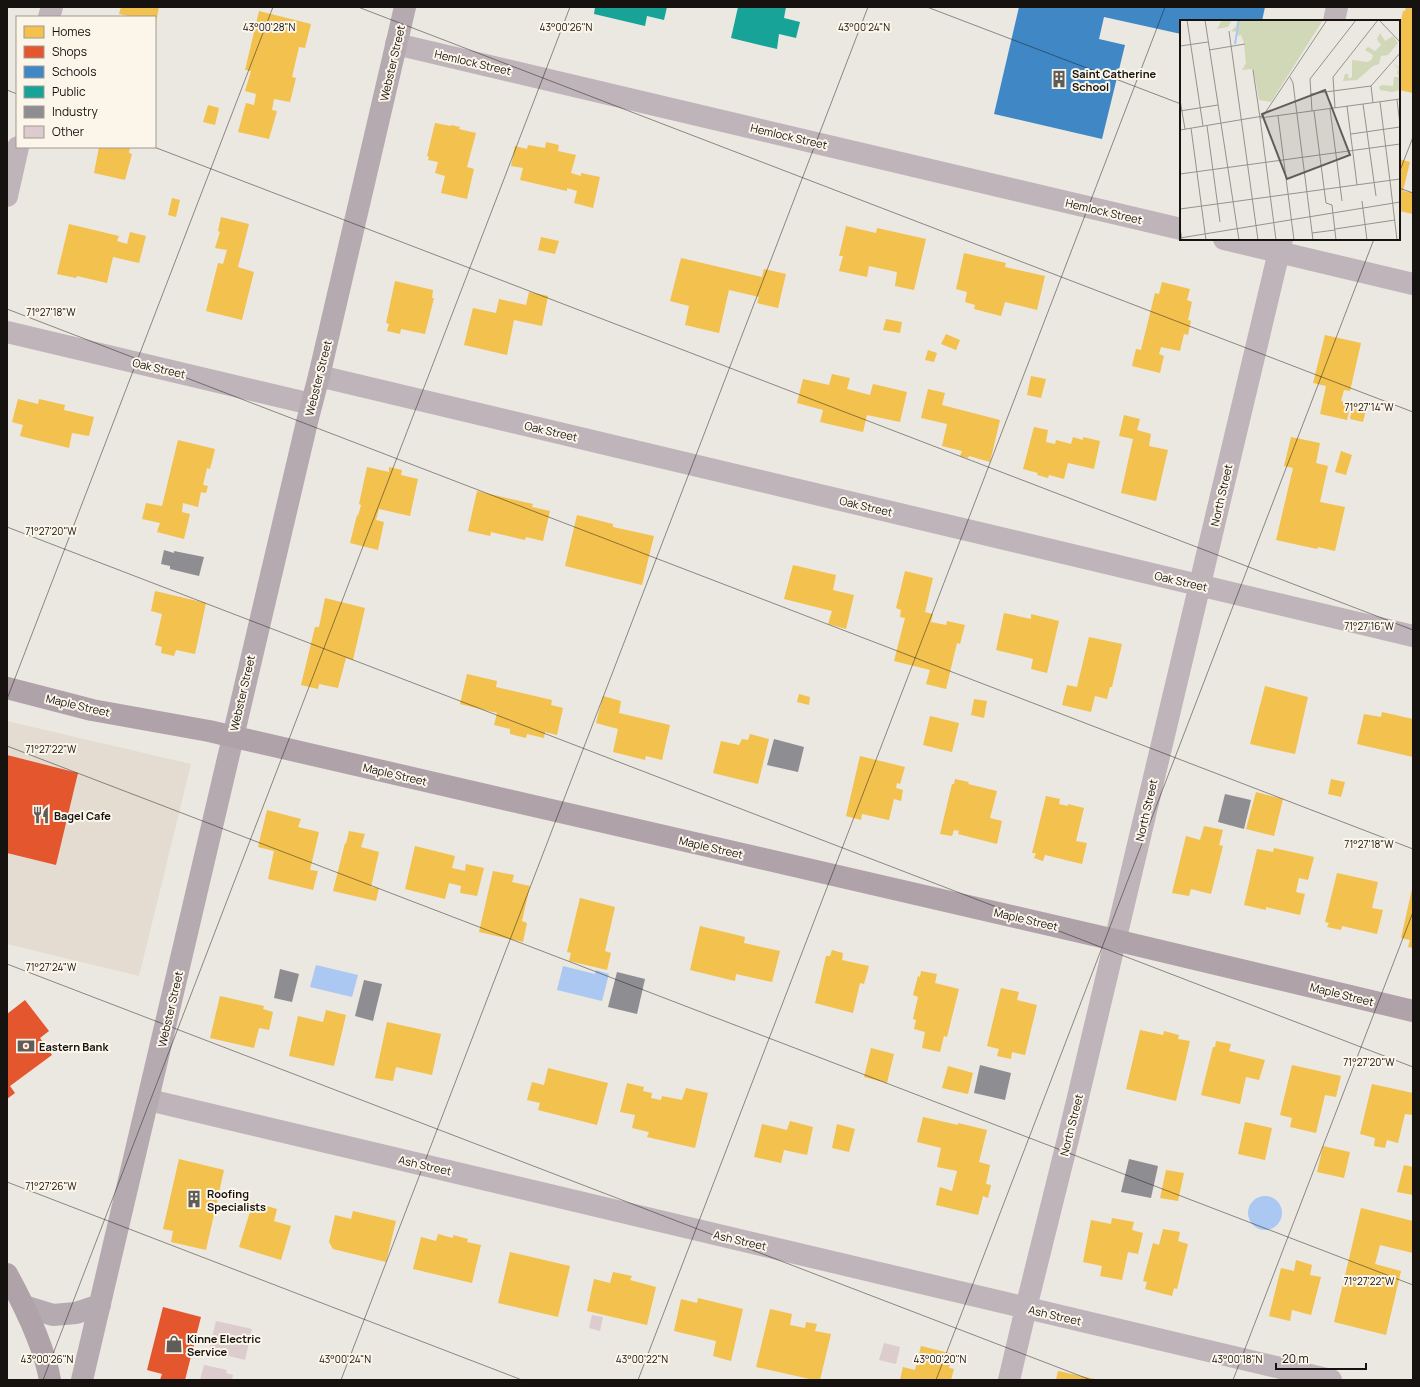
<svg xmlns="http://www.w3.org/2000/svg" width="1420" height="1387" font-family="Manrope,sans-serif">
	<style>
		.built { fill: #e4dcd0 }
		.water { fill: #aac8f2 }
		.homes { fill: #f2c14e }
		.shops { fill: #e4572e }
		.schools { fill: #3f88c5 }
		.public { fill: #17a398 }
		.industry { fill: #8d8d92 }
		.building { fill: #dcccce }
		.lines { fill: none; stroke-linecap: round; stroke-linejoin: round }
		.street { stroke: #bfb4b9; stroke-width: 22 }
		.secondary { stroke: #b6aab1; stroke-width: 22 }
		.primary { stroke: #b0a2a9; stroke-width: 22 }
		.ticks { fill: none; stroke: #15120f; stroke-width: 1; stroke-opacity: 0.45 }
		.labels { text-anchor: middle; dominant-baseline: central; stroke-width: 4; stroke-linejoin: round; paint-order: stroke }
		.street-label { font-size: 11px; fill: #15120f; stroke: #fcf5ea }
		.poi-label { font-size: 11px; font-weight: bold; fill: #15120f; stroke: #fcf5ea; text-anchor: start }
		.inset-river { fill: none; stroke: #aac8f2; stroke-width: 2 }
		.inset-road { fill: none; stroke: #95928d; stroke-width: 1 }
		.view { fill: #605d58; fill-opacity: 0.15; stroke: #605d58; stroke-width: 2 }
		.inset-edge { fill: none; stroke: #15120f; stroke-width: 2 }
		.ticks-label { font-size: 10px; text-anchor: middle; fill: #15120f; stroke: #fcf5ea; stroke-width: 4; stroke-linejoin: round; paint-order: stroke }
	</style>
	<rect width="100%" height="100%" fill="#ebe7e1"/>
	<path class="built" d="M7,721L191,764L139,976L7,944Z"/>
	<path class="water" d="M316,965L358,975L352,997L310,987Z
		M563,966L595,974L596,970L609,974L602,1001L557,990Z
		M1248 1213a17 17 0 1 1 34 0a17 17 0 1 1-34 0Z"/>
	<path class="homes" d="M121,7H159L156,22H155V17H134L119,14Z
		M1406,7H1413V93L1399,90L1400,64L1399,63V30L1403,11H1405Z
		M259,11L311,24L305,48L299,47L292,77L296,78L290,102L274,99L272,110L277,111L269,139L238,132L246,103L254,105L256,94L245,91L251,71L245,70Z
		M208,105L219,108L215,125L203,122Z
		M435,123L451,126V125L460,127L459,129L476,133L467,167L474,169L467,199L441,193L445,176L435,173L438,162L428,160L429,157L427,156Z
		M546,142L559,145L558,151L576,155L571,173L581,176V173L600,177L593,208L574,203L577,191L567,188V191L520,180L523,168L511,166L515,146L527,149L528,145L545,148Z
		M99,147H130L129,153L132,154L125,180L94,173Z
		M1399,159L1410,162L1403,191L1413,193V214L1399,211Z
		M172,198L180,200L176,217L168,215Z
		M221,217L249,224L238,267L254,272L242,320L206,311L218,263L223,264L227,250L215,248L220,232L218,231Z
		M69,224L119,236L117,241L127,244L130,232L146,236L139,263L113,257L107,283L77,276L76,278L57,274Z
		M846,226L876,233L877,228L926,239L914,290L895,286L897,272L869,266L867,277L839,271L843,256H839Z
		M541,237L559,241L555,254L538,250Z
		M964,253L1006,263L1005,267L1045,276L1037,310L1005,302L1001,316L974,309L975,305L965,302L967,292L956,289Z
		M681,258L762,277L764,269L786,274L778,308L757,303L759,297L729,290L719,333L685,325L689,306L670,301Z
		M395,281L433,290L432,298H434L425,334L401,329L400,334L387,331L389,324L386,323Z
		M1162,282L1190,289L1187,300L1192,302L1188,320L1191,321L1188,335L1184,334L1180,351L1161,347L1159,354L1164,356L1160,373L1132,366L1136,349L1141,350L1155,293L1159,294Z
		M529,292L548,296L542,326L514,320L507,355L464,345L473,308L496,313L499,299L526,305Z
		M886,319L902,322L900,333L883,330Z
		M946,334L960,340L956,350L941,344Z
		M1325,335L1361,343L1350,391L1344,390L1341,401L1351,404L1347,420L1320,414L1326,386L1313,383Z
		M928,350L937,353L934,362L925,360Z
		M832,374L850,378L847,389L870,395L873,384L907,392L900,422L867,415L863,432L820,422L823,410L797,403L803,379L829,385Z
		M1031,376L1046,379L1041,398L1027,395Z
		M928,389L945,393L942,405L1000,420L990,462L969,456L968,458L960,456L962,451L942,446L947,424L921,418Z
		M18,399L38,404L39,399L65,405L64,410L94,417L89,436L72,433L69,448L20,436L23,425L12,422Z
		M1352,407L1366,410L1363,422L1350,419Z
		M1124,415L1140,419L1137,430L1151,434L1149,446L1168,450L1156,501L1121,493L1133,439L1119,436Z
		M1034,427L1048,430L1046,442L1055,444L1056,440L1071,444L1073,437L1083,440V437L1100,441L1094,469L1068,463L1064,479L1049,475L1048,478L1037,475L1038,473L1023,469Z
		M1291,437L1320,443L1316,463L1328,466L1320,502L1345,507L1335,551L1318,547L1317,549L1276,540L1293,468L1284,466Z
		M178,440L215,449L210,469L207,468L203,485L208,486L206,493L201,492L198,507L183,503L182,512L190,514L184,539L157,532L160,523L142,519L146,503L162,506Z
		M1341,451L1352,455L1346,475L1335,472Z
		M367,467L389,472V467L402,470L401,475L418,479L410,516L379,509L376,520L384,522L378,550L350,543L357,515L358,516L361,505L359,504Z
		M477,491L533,504L532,507L550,511L543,541L526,537L525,540L491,532L490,536L468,531Z
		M577,515L613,524V527L654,536L642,585L565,566Z
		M793,565L836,575L833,590L854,595L846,629L828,624L832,611L784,599Z
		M905,571L933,578L925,612L933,614L931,622L946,625L947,621L965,625L960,644L957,643L946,689L926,684L930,670L894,661L905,618L900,617L901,610L896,608Z
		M155,591L206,603L195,654L176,650L174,656L161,653L162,647L155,645L162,614L151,611Z
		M325,598L365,608L353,660L346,658L338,688L319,684L318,689L301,685L315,627H319Z
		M1004,613L1031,619V614L1059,621L1047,673L1031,669L1033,659L996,650Z
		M1089,637L1122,644L1112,687H1110L1107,699L1095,696L1091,712L1062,705L1067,685L1077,687Z
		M467,674L497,681L496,687L552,700L551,705L563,708L557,735L545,732L544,738L527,734L526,738L510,734V729L494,725L497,713L460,704Z
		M1265,686L1308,697L1295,754L1250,744Z
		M799,694L810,697L809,705L797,702Z
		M603,696L621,701L619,713L670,725L662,760L646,756L645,760L613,752L618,729L596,723Z
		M974,699L987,701L984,718L971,715Z
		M1382,712L1413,719L1412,737L1413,738V757L1357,744L1364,714L1381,717Z
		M930,716L959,723L952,752L923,745Z
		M750,734L769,739L758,784L713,773L721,741L739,745L742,739L748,740Z
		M860,756L905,767L900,784L897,783L896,788L903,790L901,801L894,799L889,820L862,814L861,820L846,816Z
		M955,779L969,782L968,784L997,791L990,818L1002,821L997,844L958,834L959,831L954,830L952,836L940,834L952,784H954Z
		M1331,779L1345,782L1341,797L1328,794Z
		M1256,792L1283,799L1274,836L1246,829Z
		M1046,796L1060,799L1059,804L1068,806V804L1084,808L1076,841L1087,843L1082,864L1045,855L1043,861L1034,858L1036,853H1032Z
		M267,810L301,819L298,827L319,832L310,870L318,871L313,890L268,879L274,851L258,847Z
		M1204,826L1223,830L1219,845L1223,846L1211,894L1191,889L1189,896L1172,893L1186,836L1200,840Z
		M349,831L365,834L361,847L379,852L371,887L379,888L376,901L333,891L345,843L346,844Z
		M415,846L455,856L452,868L465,871L466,864L484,868L477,896L460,893L461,886L449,883L445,899L405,889Z
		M1274,848L1314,857L1308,880L1299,878L1296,892L1305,894L1300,915L1266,907V910L1244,905L1257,849L1273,852Z
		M493,871L514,875L512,882L530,886L522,921L527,923L523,942L479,932Z
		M1337,873L1378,882L1372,908L1383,910L1377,934L1342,926L1341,930L1327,927L1329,923L1325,922Z
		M1412,889H1413V948L1408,947L1410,940L1401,938Z
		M580,898L615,907L605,951L611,953L607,970L569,961L571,953L567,952Z
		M700,926L745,937L744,943L780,951L772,982L736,974L735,981L690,970Z
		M832,950L843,953L842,960L869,966L864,984L860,983L853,1013L815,1003L826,956H830Z
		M921,971L937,974L935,983L959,989L947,1037L944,1036L940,1052L922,1048L925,1032L914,1029L916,1020L913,1019L918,997L913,995L918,976L920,977Z
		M1001,988L1019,992L1017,1000L1037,1005L1025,1055L1012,1052L1011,1059L997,1056L999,1049L987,1046Z
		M220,996L264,1006L263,1009L273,1012L269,1030L259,1028L254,1048L210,1038Z
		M326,1010L346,1015L334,1066L289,1056L298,1016L323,1022Z
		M387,1022L441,1034L432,1075L396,1067L393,1081L375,1078Z
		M1140,1030L1163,1035L1164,1031L1179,1035L1178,1039L1190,1041L1176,1101L1126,1089Z
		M1216,1041L1231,1044L1229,1051L1265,1060L1259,1080L1246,1077L1240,1104L1201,1095L1213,1047H1215Z
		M871,1048L894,1054L887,1083L864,1077Z
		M1292,1065L1341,1076L1336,1097L1325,1095L1316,1133L1290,1127L1292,1118L1280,1115Z
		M948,1066L973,1073L968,1094L942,1088Z
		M548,1068L608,1083L597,1125L538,1110L540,1103L527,1100L532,1082L544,1085Z
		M627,1083L644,1087L643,1091L652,1093L651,1098L661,1100L662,1096L682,1100L686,1088L708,1093L695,1148L647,1137L649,1132L632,1128L635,1115L620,1112Z
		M1372,1084L1413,1093V1115L1405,1114L1398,1143L1387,1140L1385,1148L1374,1146L1375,1138L1360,1134Z
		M923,1117L958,1125V1123L987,1130L979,1162L990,1165L986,1184L991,1185L988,1198L983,1196L978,1215L936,1205L940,1187L952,1191L957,1171L937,1167L941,1148L917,1142Z
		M790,1121L813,1127L807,1155L784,1150L781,1163L754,1157L762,1124L787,1130Z
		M1245,1122L1272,1128L1265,1160L1238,1154Z
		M837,1124L855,1129L849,1152L832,1148Z
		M1323,1146L1350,1152L1344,1178L1317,1172Z
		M179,1159L224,1170L206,1250L171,1242L173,1231L163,1229Z
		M1404,1165L1413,1167V1195L1397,1192Z
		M1166,1170L1184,1173L1178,1201L1160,1198Z
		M253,1202L277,1209L274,1221L291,1226L281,1260L239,1247Z
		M1361,1208L1413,1221V1253L1380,1245L1375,1264L1401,1271L1386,1335L1334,1322Z
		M353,1211L396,1221L386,1262L333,1249L329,1242L335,1215L351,1219Z
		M1112,1218L1134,1222L1132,1230L1143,1233L1138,1254L1128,1252L1122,1280L1100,1276L1102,1266L1083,1262L1091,1220L1111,1224Z
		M1163,1229L1180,1232L1178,1241L1188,1244L1177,1289L1174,1288L1172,1296L1145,1289L1147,1282L1143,1281L1153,1243L1159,1245Z
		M438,1234L453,1238V1235L468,1239L467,1242L481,1245L472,1283L413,1269L421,1237L436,1241Z
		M510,1252L570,1266L558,1317L498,1303Z
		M1296,1260L1312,1265L1310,1275L1321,1277L1311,1315L1292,1310L1290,1321L1269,1316L1281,1268L1294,1271Z
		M613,1272L632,1276L630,1280L656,1287L647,1325L587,1311L594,1279L610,1283Z
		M698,1298L743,1309L731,1361L713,1356L716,1341L674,1331L681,1299L697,1303Z
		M770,1309L792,1314L790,1325L805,1328L806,1322L817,1324L815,1331L831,1334L820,1380H814L756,1367Z
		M921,1346L953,1354L949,1368L954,1369L951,1380H900L903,1367L915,1370Z
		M1058,1371L1095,1379V1380H1056Z"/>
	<path class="shops" d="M7,755L78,773L56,865L7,853Z
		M25,1000L49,1031L40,1038L52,1055L10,1086L15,1093L7,1099V1014Z
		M163,1307L201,1317L185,1380H160L162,1374L147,1370Z"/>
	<path class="schools" d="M1019,7H1265L1262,21H1181V34L1104,17L1099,39L1125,45L1102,139L994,114Z"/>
	<path class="public" d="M595,7H667L664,20L647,16L645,26L594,14Z
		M738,7H786L784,18L800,22L796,38L779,34L777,49L731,38Z"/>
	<path class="industry" d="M164,550L174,553V551L204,557L199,576L170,569V566L161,564Z
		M774,739L804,747L798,772L767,765Z
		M1225,794L1251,800L1244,829L1218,822Z
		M280,969L299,974L292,1002L274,998Z
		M617,972L645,979L637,1014L608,1007Z
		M364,980L382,984L373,1021L355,1016Z
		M980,1065L1011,1073L1005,1100L974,1093Z
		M1129,1159L1158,1166L1151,1198L1121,1192Z"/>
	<path class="building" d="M592,1315L603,1317L600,1331L589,1328Z
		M216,1321L252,1329L245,1360L209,1351Z
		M884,1343L900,1347L896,1364L879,1360Z
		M204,1365L227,1370L226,1373L233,1375L232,1380H200Z"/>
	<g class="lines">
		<path class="street" d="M49,17L52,7
			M1334,21L1337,7
			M396,44L1181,229
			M7,196L18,147
			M1224,239L1413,284
			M7,332L311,404
			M319,376L1413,636
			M149,1100L1331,1380
			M1009,1380L1026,1308L1069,1135L1282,239"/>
		<path class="secondary" d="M24,1306L53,1315L76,1313L100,1305
			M82,1380C158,1061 231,741 307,422L319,376L405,7"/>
		<path class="primary" d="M7,688L92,710L209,731L1115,940L1413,1011
			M7,1274C24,1305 44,1345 50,1380"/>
	</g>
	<path class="ticks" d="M358,7L1413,412M927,7L1181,104M7,90L17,94M154,147L1413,630M1399,173L1413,137M1399,188L1413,193M7,309L1413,849M7,527L1413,1067M7,699L273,7M7,746L1413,1285M7,964L1091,1380M7,1182L522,1380M43,1380L570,7M341,1380L868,7M638,1380L1165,7M936,1380L1374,239M1233,1380L1413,912"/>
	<defs>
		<g id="building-bare" transform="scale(1.38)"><path d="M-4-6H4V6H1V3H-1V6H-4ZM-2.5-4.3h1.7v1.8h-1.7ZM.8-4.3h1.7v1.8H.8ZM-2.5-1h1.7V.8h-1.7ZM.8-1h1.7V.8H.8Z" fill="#605d58" stroke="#fcf5ea" stroke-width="2.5" paint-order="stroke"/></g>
		<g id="restaurant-bare" transform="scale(1.38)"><path d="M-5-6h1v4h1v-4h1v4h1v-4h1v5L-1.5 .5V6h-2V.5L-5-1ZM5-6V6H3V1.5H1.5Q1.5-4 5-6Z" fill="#605d58" stroke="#fcf5ea" stroke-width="2.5" paint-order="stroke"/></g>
		<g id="bank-bare" transform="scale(1.38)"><path d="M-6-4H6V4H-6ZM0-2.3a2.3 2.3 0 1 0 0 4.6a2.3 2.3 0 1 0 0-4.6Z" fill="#605d58" stroke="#fcf5ea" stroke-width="2.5" paint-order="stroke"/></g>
		<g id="shop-bare" transform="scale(1.38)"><path d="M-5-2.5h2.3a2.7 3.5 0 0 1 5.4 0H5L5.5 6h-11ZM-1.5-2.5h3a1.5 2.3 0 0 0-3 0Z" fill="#605d58" stroke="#fcf5ea" stroke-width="2.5" paint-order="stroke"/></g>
	</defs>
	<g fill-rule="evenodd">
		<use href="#building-bare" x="1059" y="79"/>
		<use href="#restaurant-bare" x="41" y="815"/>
		<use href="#bank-bare" x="26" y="1046"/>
		<use href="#building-bare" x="194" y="1199"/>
		<use href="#shop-bare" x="174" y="1344"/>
	</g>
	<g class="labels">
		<g class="street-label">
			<text transform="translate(473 62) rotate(13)">Hemlock Street</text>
			<text transform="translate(392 63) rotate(-77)">Webster Street</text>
			<text transform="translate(789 136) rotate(13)">Hemlock Street</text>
			<text transform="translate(1104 211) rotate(13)">Hemlock Street</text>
			<text transform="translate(159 368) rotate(13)">Oak Street</text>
			<text transform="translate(318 378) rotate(-76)">Webster Street</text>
			<text transform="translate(551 431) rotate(13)">Oak Street</text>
			<text transform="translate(1221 495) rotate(-77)">North Street</text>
			<text transform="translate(866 506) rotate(13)">Oak Street</text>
			<text transform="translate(1181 581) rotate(13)">Oak Street</text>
			<text transform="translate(242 693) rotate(-77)">Webster Street</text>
			<text transform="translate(78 705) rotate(13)">Maple Street</text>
			<text transform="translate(395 774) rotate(13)">Maple Street</text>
			<text transform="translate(1146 810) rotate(-77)">North Street</text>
			<text transform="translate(711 847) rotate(13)">Maple Street</text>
			<text transform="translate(1026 919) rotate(13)">Maple Street</text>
			<text transform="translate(1342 994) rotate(14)">Maple Street</text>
			<text transform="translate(170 1009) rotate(-77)">Webster Street</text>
			<text transform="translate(1071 1125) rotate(-76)">North Street</text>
			<text transform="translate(425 1165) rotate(13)">Ash Street</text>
			<text transform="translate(740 1240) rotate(13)">Ash Street</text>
			<text transform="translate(1055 1315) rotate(13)">Ash Street</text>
		</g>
		<g class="poi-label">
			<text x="1072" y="73">Saint Catherine<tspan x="1072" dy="13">School</tspan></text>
			<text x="54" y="815">Bagel Cafe</text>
			<text x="39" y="1046">Eastern Bank</text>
			<text x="207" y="1193">Roofing<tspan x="207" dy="13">Specialists</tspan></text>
			<text x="187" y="1338">Kinne Electric<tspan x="187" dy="13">Service</tspan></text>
		</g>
	</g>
	<g transform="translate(1180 20)">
		<rect width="220" height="220" fill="#ebe7e1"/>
		<path d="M42,0H52L48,7L37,9ZM57,0H143L91,82L79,80L74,52L71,49L62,50L66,43L64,23L61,15L56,16L57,12L51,11L56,6ZM200,13L205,21L213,16L218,23L208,35L201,36L199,44L193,46L177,60L163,61L165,54H168L169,59L172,57V40L188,42L192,39L193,35L185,30L188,27L195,31L201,25L197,19ZM213,43L220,48V70L212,72L200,70L199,67L202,65L213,66L214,57H219L217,52L219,49Z" fill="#d1d8b7"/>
		<path class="inset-river" d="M55,24L59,0"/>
		<path class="inset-road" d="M7,0L23,106M25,0L59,220M199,0L220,22M49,11L78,220M0,26L28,22M29,30L65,24M73,50L80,98L220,79M110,57L113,63L133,220M130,74L191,66M0,80L5,109M217,80L220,104M200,82L210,161M193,83L191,66L220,33M183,84L196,176M167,86L177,165M155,88L153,57L198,0M150,89L162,181M0,91L38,85M132,91L130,59L176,0M134,91L146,183L152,185L156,220M98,96L114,220M80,98L96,220M27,106L40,202M11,108L26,220M0,110L83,96L147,0M171,114L220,107M0,154L220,124M210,161L217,220M182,181L187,220M0,189L220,159M0,208L2,220M155,209L215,200M132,213L155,210M0,218L220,182"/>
		<path class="view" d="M145,70L170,135L107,159L82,94Z"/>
		<rect width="220" height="220" class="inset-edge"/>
	</g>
	<g class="ticks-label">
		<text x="269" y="31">43°00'28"N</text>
		<text x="566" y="31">43°00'26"N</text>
		<text x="864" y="31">43°00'24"N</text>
		<text x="51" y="316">71°27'18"W</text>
		<text x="1369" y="411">71°27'14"W</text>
		<text x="51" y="535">71°27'20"W</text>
		<text x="1369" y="630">71°27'16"W</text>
		<text x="51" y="753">71°27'22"W</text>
		<text x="1369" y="848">71°27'18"W</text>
		<text x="51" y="971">71°27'24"W</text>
		<text x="1369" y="1066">71°27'20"W</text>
		<text x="51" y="1190">71°27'26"W</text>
		<text x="1369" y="1285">71°27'22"W</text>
		<text x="47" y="1363">43°00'26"N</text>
		<text x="345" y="1363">43°00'24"N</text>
		<text x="642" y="1363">43°00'22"N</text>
		<text x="940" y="1363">43°00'20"N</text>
		<text x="1237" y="1363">43°00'18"N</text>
	</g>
	<rect width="1420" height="1387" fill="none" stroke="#15120f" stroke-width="16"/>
	<rect x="16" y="16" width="140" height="132" fill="#fcf5ea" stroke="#a09a92"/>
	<rect x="24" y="26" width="20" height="12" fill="#f2c14e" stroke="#a09a92"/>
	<text x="52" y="36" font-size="12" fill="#15120f">Homes</text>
	<rect x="24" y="46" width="20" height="12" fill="#e4572e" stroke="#a09a92"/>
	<text x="52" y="56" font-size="12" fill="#15120f">Shops</text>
	<rect x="24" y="66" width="20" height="12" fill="#3f88c5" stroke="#a09a92"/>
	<text x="52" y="76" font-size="12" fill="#15120f">Schools</text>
	<rect x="24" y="86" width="20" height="12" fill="#17a398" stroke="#a09a92"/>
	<text x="52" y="96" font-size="12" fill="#15120f">Public</text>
	<rect x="24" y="106" width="20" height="12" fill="#8d8d92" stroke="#a09a92"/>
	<text x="52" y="116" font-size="12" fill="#15120f">Industry</text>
	<rect x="24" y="126" width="20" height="12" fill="#dcccce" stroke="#a09a92"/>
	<text x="52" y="136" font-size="12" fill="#15120f">Other</text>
	<path d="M1276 1363v6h90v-6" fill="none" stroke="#15120f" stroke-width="2"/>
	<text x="1282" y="1363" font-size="12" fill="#15120f" stroke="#fcf5ea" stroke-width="3" paint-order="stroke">20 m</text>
</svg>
